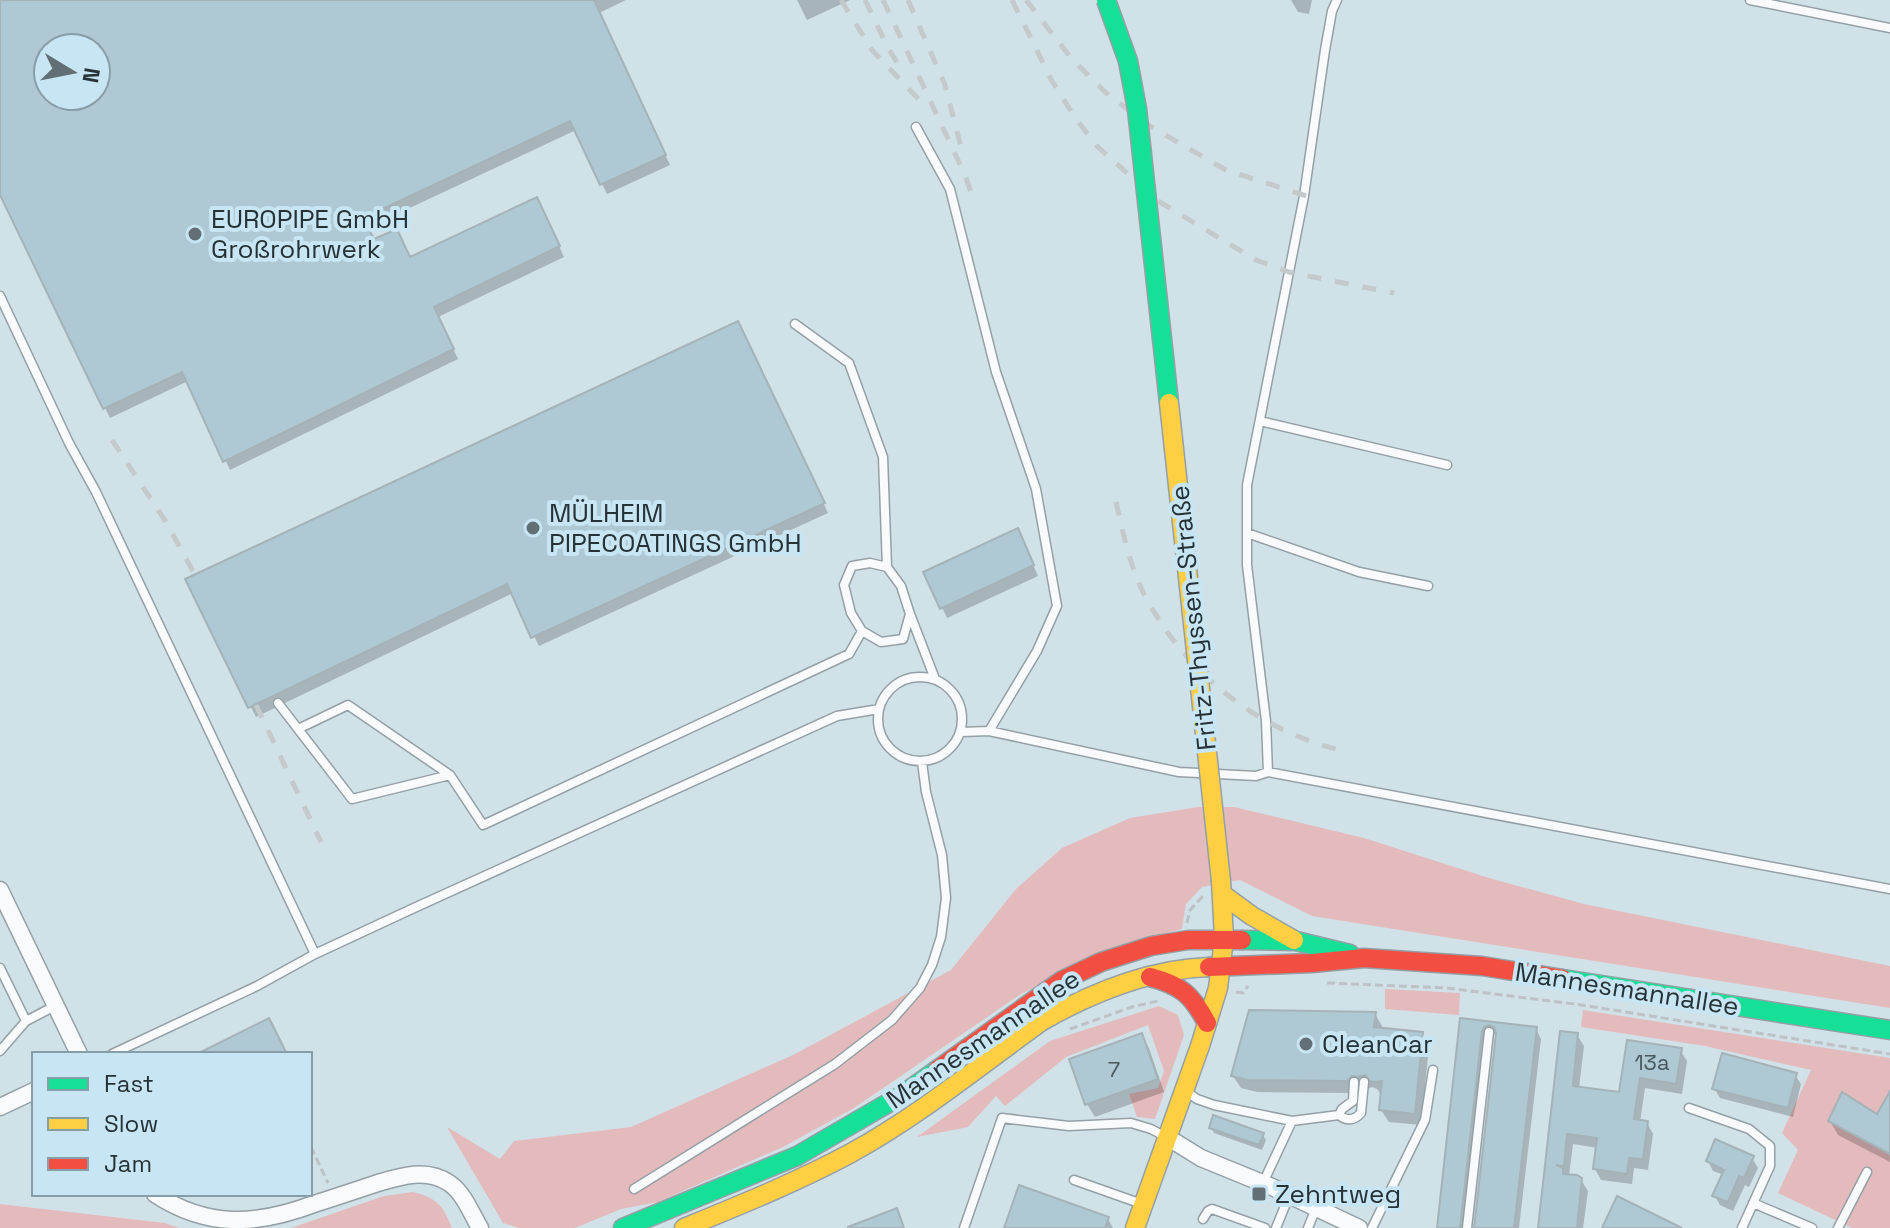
<svg xmlns="http://www.w3.org/2000/svg" width="1890" height="1228" font-family="'Space Grotesk',sans-serif">
	<style>
		.green { fill: #e4bbbd }
		.shadow { fill: #0003; fill-rule: evenodd }
		.building { fill: #aec9d3; stroke: #a5b2b7; stroke-width: 2; fill-rule: evenodd }
		.lines { fill: none; stroke-linecap: round; stroke-linejoin: round }
		.lane-casing { stroke: #94a0a5; stroke-width: 11 }
		.street-casing { stroke: #94a0a5; stroke-width: 19 }
		.fast-casing { stroke: #94a0a5; stroke-width: 21 }
		.slow-casing { stroke: #94a0a5; stroke-width: 21 }
		.jam-casing { stroke: #94a0a5; stroke-width: 21 }
		.path { stroke: #bcc2c5; stroke-width: 3; stroke-dasharray: 8 4; stroke-linecap: butt }
		.lane { stroke: #f8fafc; stroke-width: 8 }
		.street { stroke: #f8fafc; stroke-width: 16 }
		.fast { stroke: #16e098; stroke-width: 18 }
		.slow { stroke: #ffcf43; stroke-width: 18 }
		.jam { stroke: #f24e42; stroke-width: 18 }
		.rail { stroke: #c4c9cb; stroke-width: 5; stroke-dasharray: 14 14; stroke-linecap: butt }
		.fast-bridge-casing { stroke: #94a0a5; stroke-width: 21; stroke-linecap: butt }
		.slow-bridge-casing { stroke: #94a0a5; stroke-width: 21; stroke-linecap: butt }
		.fast-bridge { stroke: #16e098; stroke-width: 18 }
		.slow-bridge { stroke: #ffcf43; stroke-width: 18 }
		.poi-dot { fill: #626f75; stroke: #c7e5f2; stroke-width: 3 }
		.labels { text-anchor: middle; dominant-baseline: central; stroke-width: 8; stroke-linejoin: round; paint-order: stroke }
		.number-label { font-size: 22px; fill: #49585e }
		.poi-label { font-size: 26px; fill: #273237; stroke: #c7e5f2; text-anchor: start }
		.street-label { font-size: 26px; fill: #273237; stroke: #c7e5f2 }
	</style>
	<rect width="100%" height="100%" fill="#d1e1e8"/>
	<path class="green" d="M1198,807H1234L1364,838L1489,878L1584,904L1890,966V1008L1312,916L1240,880L1202,887L1186,904L1182,929L1117,947L1021,994L854,1108L785,1146L658,1202L621,1209L575,1228H519L503,1223L447,1127L500,1159L514,1141L631,1127L795,1054L951,970L1016,889L1062,848L1130,818Z
		M1385,989L1460,993L1459,1015L1385,1009Z
		M1159,1006L1178,1015L1184,1035L1155,1119L1137,1117L1129,1094L1158,1088L1164,1071L1148,1025L1066,1057L1005,1106L996,1096L968,1127L917,1137L1050,1041Z
		M1583,1010L1890,1058V1228H1852L1778,1193L1798,1150L1782,1133L1811,1070L1705,1046L1581,1027Z
		M413,1192C437,1198 443,1205 452,1228H291L384,1196Z
		M0,1204L165,1223L179,1228H0Z"/>
	<path class="shadow" d="M0,0H626L599,13L670,165L607,194L576,130L367,228L374,241L410,259L542,209L564,257L438,317L458,359L230,470L188,381L110,418L105,408L0,190ZM48,48H96V96H48Z
		M797,0H850L807,20Z
		M1291,0H1312L1309,14L1298,12Z
		M743,333L828,513L539,646L513,593L256,717L187,580Z
		M1022,540L1038,576L947,618L926,573Z
		M1375,1014L1382,1026V1029L1422,1034L1429,1046L1421,1125L1389,1122L1381,1110L1383,1093H1380L1377,1089L1372,1087L1367,1089L1359,1087L1354,1093L1257,1092L1241,1088L1233,1076Z
		M1462,1020L1536,1029L1541,1039L1519,1228H1476L1498,1034L1491,1035L1466,1228H1439Z
		M1141,1035L1149,1048L1164,1092L1095,1117L1087,1104Z
		M1577,1035L1584,1046L1579,1088L1621,1094L1629,1042L1680,1050L1687,1061L1682,1094L1645,1088L1640,1122L1647,1123L1653,1134L1648,1170L1634,1168L1632,1184L1601,1180L1595,1169L1598,1148L1573,1144L1569,1176L1581,1180L1588,1191L1583,1228H1540Z
		M1795,1075L1801,1084L1793,1117L1720,1098L1714,1088Z
		M1890,1095V1162L1838,1135L1830,1121L1878,1117Z
		M1211,1127L1262,1134L1266,1140L1262,1150L1214,1133Z
		M1752,1158L1758,1168L1749,1187L1745,1185L1733,1211L1720,1205L1715,1196L1724,1175L1713,1171L1708,1161Z
		M1108,1219L1113,1228H1006Z"/>
	<path class="building" d="M0,0H594L666,155L600,185L570,121L363,218L374,239L397,229L410,257L537,197L560,246L434,307L454,349L223,462L182,372L103,409L0,195ZM48,48H96V96H48Z
		M738,321L825,503L531,638L507,584L248,708L185,579Z
		M1018,528L1034,565L940,609L923,572Z
		M1249,1010L1376,1012L1374,1027L1423,1032L1415,1114L1379,1110L1382,1081L1371,1082L1365,1075L1359,1077L1352,1076L1347,1081L1248,1080L1231,1076Z
		M269,1018L287,1054H197Z
		M1460,1018L1537,1027L1514,1228H1474L1496,1033L1494,1027L1489,1025L1484,1027L1482,1031L1460,1228H1437Z
		M1560,1031L1578,1033L1573,1086L1619,1092L1627,1040L1682,1048L1676,1084L1640,1078L1634,1119L1648,1121L1643,1159L1629,1158L1627,1174L1593,1169L1597,1138L1567,1134L1564,1166L1556,1165L1563,1168V1174L1577,1175L1582,1178L1577,1228H1538Z
		M1142,1033L1158,1079L1085,1105L1069,1059Z
		M1722,1053L1797,1073L1788,1108L1712,1089Z
		M1890,1091V1154L1828,1121L1842,1092L1877,1114Z
		M1213,1115L1264,1133L1259,1145L1209,1128Z
		M1715,1139L1754,1156L1744,1178L1739,1176L1728,1202L1712,1196L1724,1170L1706,1161Z
		M1019,1185L1109,1217L1105,1228H1004Z
		M1617,1196L1682,1228H1602Z
		M897,1208L904,1228H848V1227Z"/>
	<g class="lines">
		<g class="lane-casing">
			<path id="lane" d="M1750,0L1890,28
				M916,127L950,189L996,372L1036,489L1057,606L1037,651L989,731
				M0,296L69,443L96,492L315,954L414,908L837,716L879,709
				M795,324L849,363L883,457L887,567
				M1260,421L1447,465
				M1247,533L1359,572L1428,586
				M870,563L887,567L901,586L910,614L903,639L881,642L862,631L851,613L844,585L852,566Z
				M910,614L935,679
				M878 719a42 42 0 1 1 84 0a42 42 0 1 1-84 0Z
				M278,703L352,799L450,775L483,825L849,654L862,631
				M298,729L348,705L450,775
				M961,732L989,731L1179,772L1256,776L1268,772L1266,721L1247,565V485L1304,196L1325,50L1332,11L1337,0
				M1268,772L1890,889
				M0,968L26,1021L55,1006
				M0,1051L26,1021
				M112,1054L257,986L315,954
				M1187,1092L1197,1099L1214,1105L1292,1121L1339,1115C1346,1121 1354,1121 1361,1113L1364,1082
				M1689,1108L1749,1129L1770,1146V1166L1742,1228
				M1339,1115L1342,1109L1353,1101L1354,1082
				M1074,1180L1142,1204
				M1263,1183L1292,1121
				M634,1189L835,1064L892,1020L920,988L932,965L941,937L946,898L942,855L926,792L922,762
				M1753,1203L1812,1228
				M1203,1219L1208,1211L1212,1209L1265,1228
				M964,1228L1002,1118L1069,1126L1131,1123L1151,1129L1166,1137
				M1276,1228L1289,1196
				M1308,1228L1316,1208
				M1372,1228L1425,1120L1433,1070
				M1467,1228L1489,1032
				M1838,1228L1867,1172"/>
		</g>
		<g class="street-casing">
			<path id="street" d="M0,890L79,1054
				M0,1107L34,1091
				M1167,1137L1201,1158L1272,1187L1359,1228
				M155,1194C207,1228 255,1226 314,1204C336,1197 357,1190 378,1183C401,1176 427,1168 449,1183C464,1193 471,1213 480,1228"/>
		</g>
		<g class="fast-casing">
			<path id="fast" d="M1242,940L1296,941L1350,954
				M1563,979L1890,1030
				M623,1228L797,1156L902,1095L937,1070"/>
		</g>
		<g class="slow-casing">
			<path id="slow" d="M1222,894L1252,916L1294,940
				M684,1228C740,1205 797,1182 851,1153C917,1117 981,1065 1042,1021C1093,992 1150,969 1209,967
				M1135,1228L1200,1046L1218,988L1224,939L1221,881"/>
		</g>
		<g class="jam-casing">
			<path id="jam" d="M1209,967L1312,963L1364,958L1482,966L1563,979
				M1150,977C1181,985 1192,995 1207,1023
				M937,1070L1061,981L1101,962L1151,946L1188,940H1242"/>
		</g>
		<path class="path" d="M1187,923L1190,910L1203,896
			M1327,983L1446,988L1575,1004L1890,1054
			M1236,992L1243,993L1248,986
			M1070,1029L1132,1007L1158,1001
			M311,1147L328,1183"/>
		<use href="#lane" class="lane"/>
		<use href="#street" class="street"/>
		<use href="#fast" class="fast"/>
		<use href="#slow" class="slow"/>
		<use href="#jam" class="jam"/>
		<path class="rail" d="M841,0L872,50L925,106
			M865,0L887,46L902,71
			M883,0L965,175L975,204
			M908,0L945,85L961,147
			M1012,0L1052,81L1076,119L1097,146L1158,201L1256,260L1289,272L1394,293
			M1026,0L1071,58L1105,92L1148,125L1226,170L1319,200
			M112,440L166,522L195,575
			M1116,502C1123,533 1130,567 1145,596C1184,670 1254,728 1336,749
			M256,705L321,842"/>
		<g class="fast-bridge-casing">
			<path id="fast-bridge" d="M1106,0L1128,61L1137,109L1169,403"/>
		</g>
		<g class="slow-bridge-casing">
			<path id="slow-bridge" d="M1169,403L1221,881"/>
		</g>
		<use href="#fast-bridge" class="fast-bridge"/>
		<use href="#slow-bridge" class="slow-bridge"/>
	</g>
	<g class="poi-dot">
		<circle cx="195" cy="234" r="8"/>
		<circle cx="533" cy="528" r="8"/>
		<circle cx="1306" cy="1044" r="8"/>
		<rect x="1251" y="1186" width="16" height="16" rx="4"/>
	</g>
	<g class="labels">
		<g class="number-label">
			<text x="1652" y="1062">13a</text>
			<text x="1114" y="1069">7</text>
		</g>
		<g class="poi-label">
			<text x="211" y="219">EUROPIPE GmbH<tspan x="211" dy="30">Großrohrwerk</tspan></text>
			<text x="549" y="513">MÜLHEIM<tspan x="549" dy="30">PIPECOATINGS GmbH</tspan></text>
			<text x="1322" y="1044">CleanCar</text>
			<text x="1275" y="1194">Zehntweg</text>
		</g>
		<g class="street-label">
			<text transform="translate(1193 618) rotate(-96)">Fritz-Thyssen-Straße</text>
			<text transform="translate(1627 989) rotate(9)">Mannesmannallee</text>
			<text transform="translate(983 1039) rotate(-34)">Mannesmannallee</text>
		</g>
	</g>
	<rect x="32" y="1052" width="280" height="144" fill="#c7e5f2" stroke="#879da7" stroke-width="2"/>
	<rect x="48" y="1078" width="40" height="12" fill="#16e098" stroke="#879da7" stroke-width="2"/>
	<text x="104" y="1092" font-size="24" fill="#273237">Fast</text>
	<rect x="48" y="1118" width="40" height="12" fill="#ffcf43" stroke="#879da7" stroke-width="2"/>
	<text x="104" y="1132" font-size="24" fill="#273237">Slow</text>
	<rect x="48" y="1158" width="40" height="12" fill="#f24e42" stroke="#879da7" stroke-width="2"/>
	<text x="104" y="1172" font-size="24" fill="#273237">Jam</text>
	<g transform="translate(72 72) rotate(100)"><circle r="38" fill="#c7e5f2" stroke="#879da7" stroke-width="2"/>
	<path d="M0-6L14 30L0 20L-14 30Z" fill="#626f75"/>
	<text y="-12" font-size="22" font-weight="bold" text-anchor="middle" fill="#273237">N</text>
	</g>
</svg>
